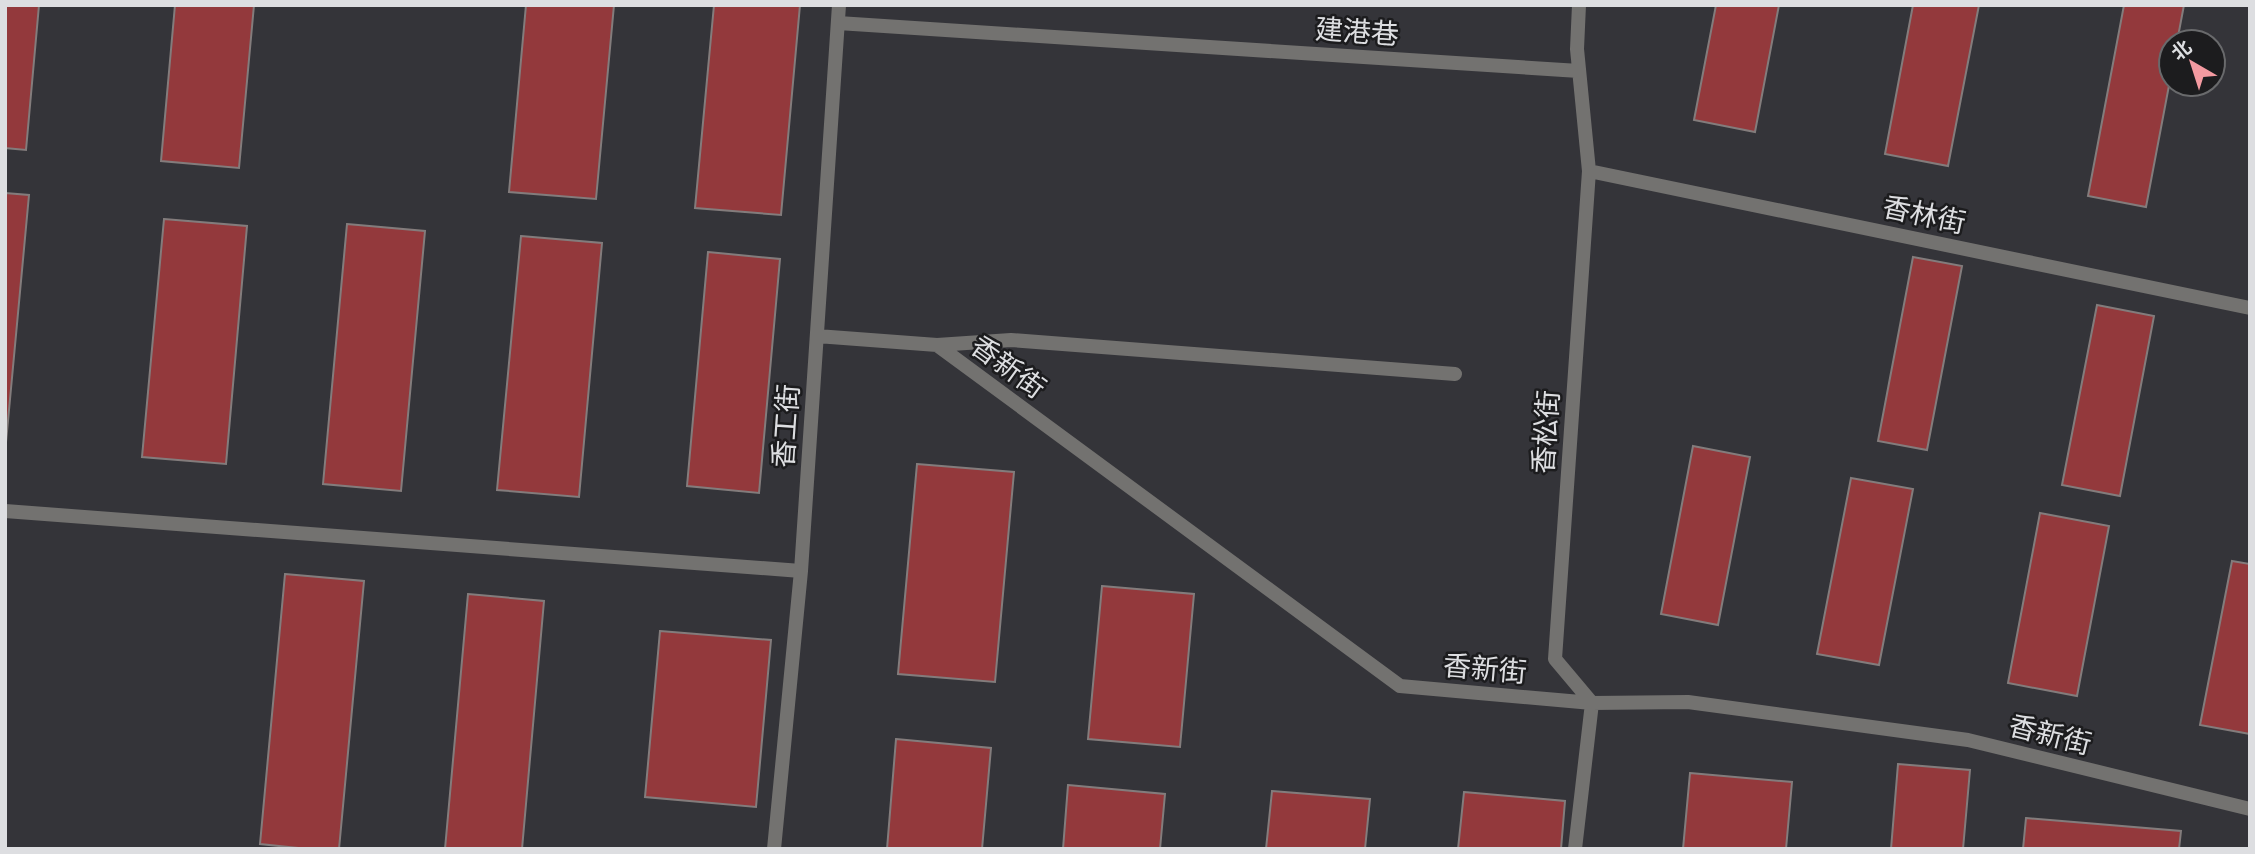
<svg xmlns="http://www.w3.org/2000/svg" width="2255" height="854" font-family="Jost,'Noto Sans SC',sans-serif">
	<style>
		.building { fill: #93393c; stroke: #837c7c; stroke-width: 2 }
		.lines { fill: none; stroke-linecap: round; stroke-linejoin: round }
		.minor { stroke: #737270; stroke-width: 14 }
		.labels { text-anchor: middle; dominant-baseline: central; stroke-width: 5; stroke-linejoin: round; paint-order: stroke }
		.street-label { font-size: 28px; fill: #dddee1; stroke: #1c1c1e }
	</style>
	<rect width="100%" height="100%" fill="#343439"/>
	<path class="building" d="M5,5H39L26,150L5,148Z
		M175,5H254L239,168L161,161Z
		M526,5H614L596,199L509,192Z
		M714,5H800L781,215L695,208Z
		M1716,5H1779L1755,132L1694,120Z
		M1913,5H1979L1948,166L1885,154Z
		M2124,5H2184L2177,42H2171V75L2146,207L2088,196Z
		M5,193L29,195L5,453Z
		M164,219L247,226L226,464L142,457Z
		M347,224L425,231L401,491L323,484Z
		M521,236L602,243L579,497L497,490Z
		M708,252L780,259L759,493L687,486Z
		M1913,257L1962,266L1927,450L1878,441Z
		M2097,305L2154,316L2120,496L2062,485Z
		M1693,446L1750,457L1718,625L1661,614Z
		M917,464L1014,472L995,682L898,674Z
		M1851,478L1913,489L1879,665L1817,654Z
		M2040,513L2109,526L2077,696L2008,683Z
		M2232,561L2250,564V734L2200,725Z
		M285,574L364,581L339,849H308L260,844Z
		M1102,586L1194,594L1180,747L1088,739Z
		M468,594L544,601L522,849H445Z
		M660,631L771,640L756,807L645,797Z
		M896,739L991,748L982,849H887Z
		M1898,764L1970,770L1963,849H1891Z
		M1690,773L1792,782L1786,849H1683Z
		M1068,785L1165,794L1160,849H1063Z
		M1272,791L1370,799L1365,849H1266Z
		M1464,792L1565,801L1561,849H1458Z
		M2026,818L2181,831L2179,849H2023Z"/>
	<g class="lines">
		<path class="minor" d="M838,23L1579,71
			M1589,171L2250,308
			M817,336L937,345L1400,686L1592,703L1688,702L1968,740L2250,809
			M937,345L1011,340L1455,374
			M5,511L801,571
			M774,849L801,571L839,5
			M1575,849L1592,703L1555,659L1589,171L1577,49L1579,5"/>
	</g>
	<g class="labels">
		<g class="street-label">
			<text transform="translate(1357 32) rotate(4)">建港巷</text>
			<text transform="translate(1924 215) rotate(12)">香林街</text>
			<text transform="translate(1008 367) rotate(36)">香新街</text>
			<text transform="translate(786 426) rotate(-86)">香工街</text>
			<text transform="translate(1546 432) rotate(-86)">香松街</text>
			<text transform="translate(1485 669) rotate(5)">香新街</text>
			<text transform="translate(2050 735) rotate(14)">香新街</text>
		</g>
	</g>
	<rect width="2255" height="854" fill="none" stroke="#dddee1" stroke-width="14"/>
	<g transform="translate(2192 63) rotate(321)"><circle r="33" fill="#1c1c1e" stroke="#696a6c" stroke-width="2"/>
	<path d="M0-5L12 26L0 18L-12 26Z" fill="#f49aa1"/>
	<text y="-10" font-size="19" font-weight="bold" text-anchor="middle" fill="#dddee1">北</text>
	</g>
</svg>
